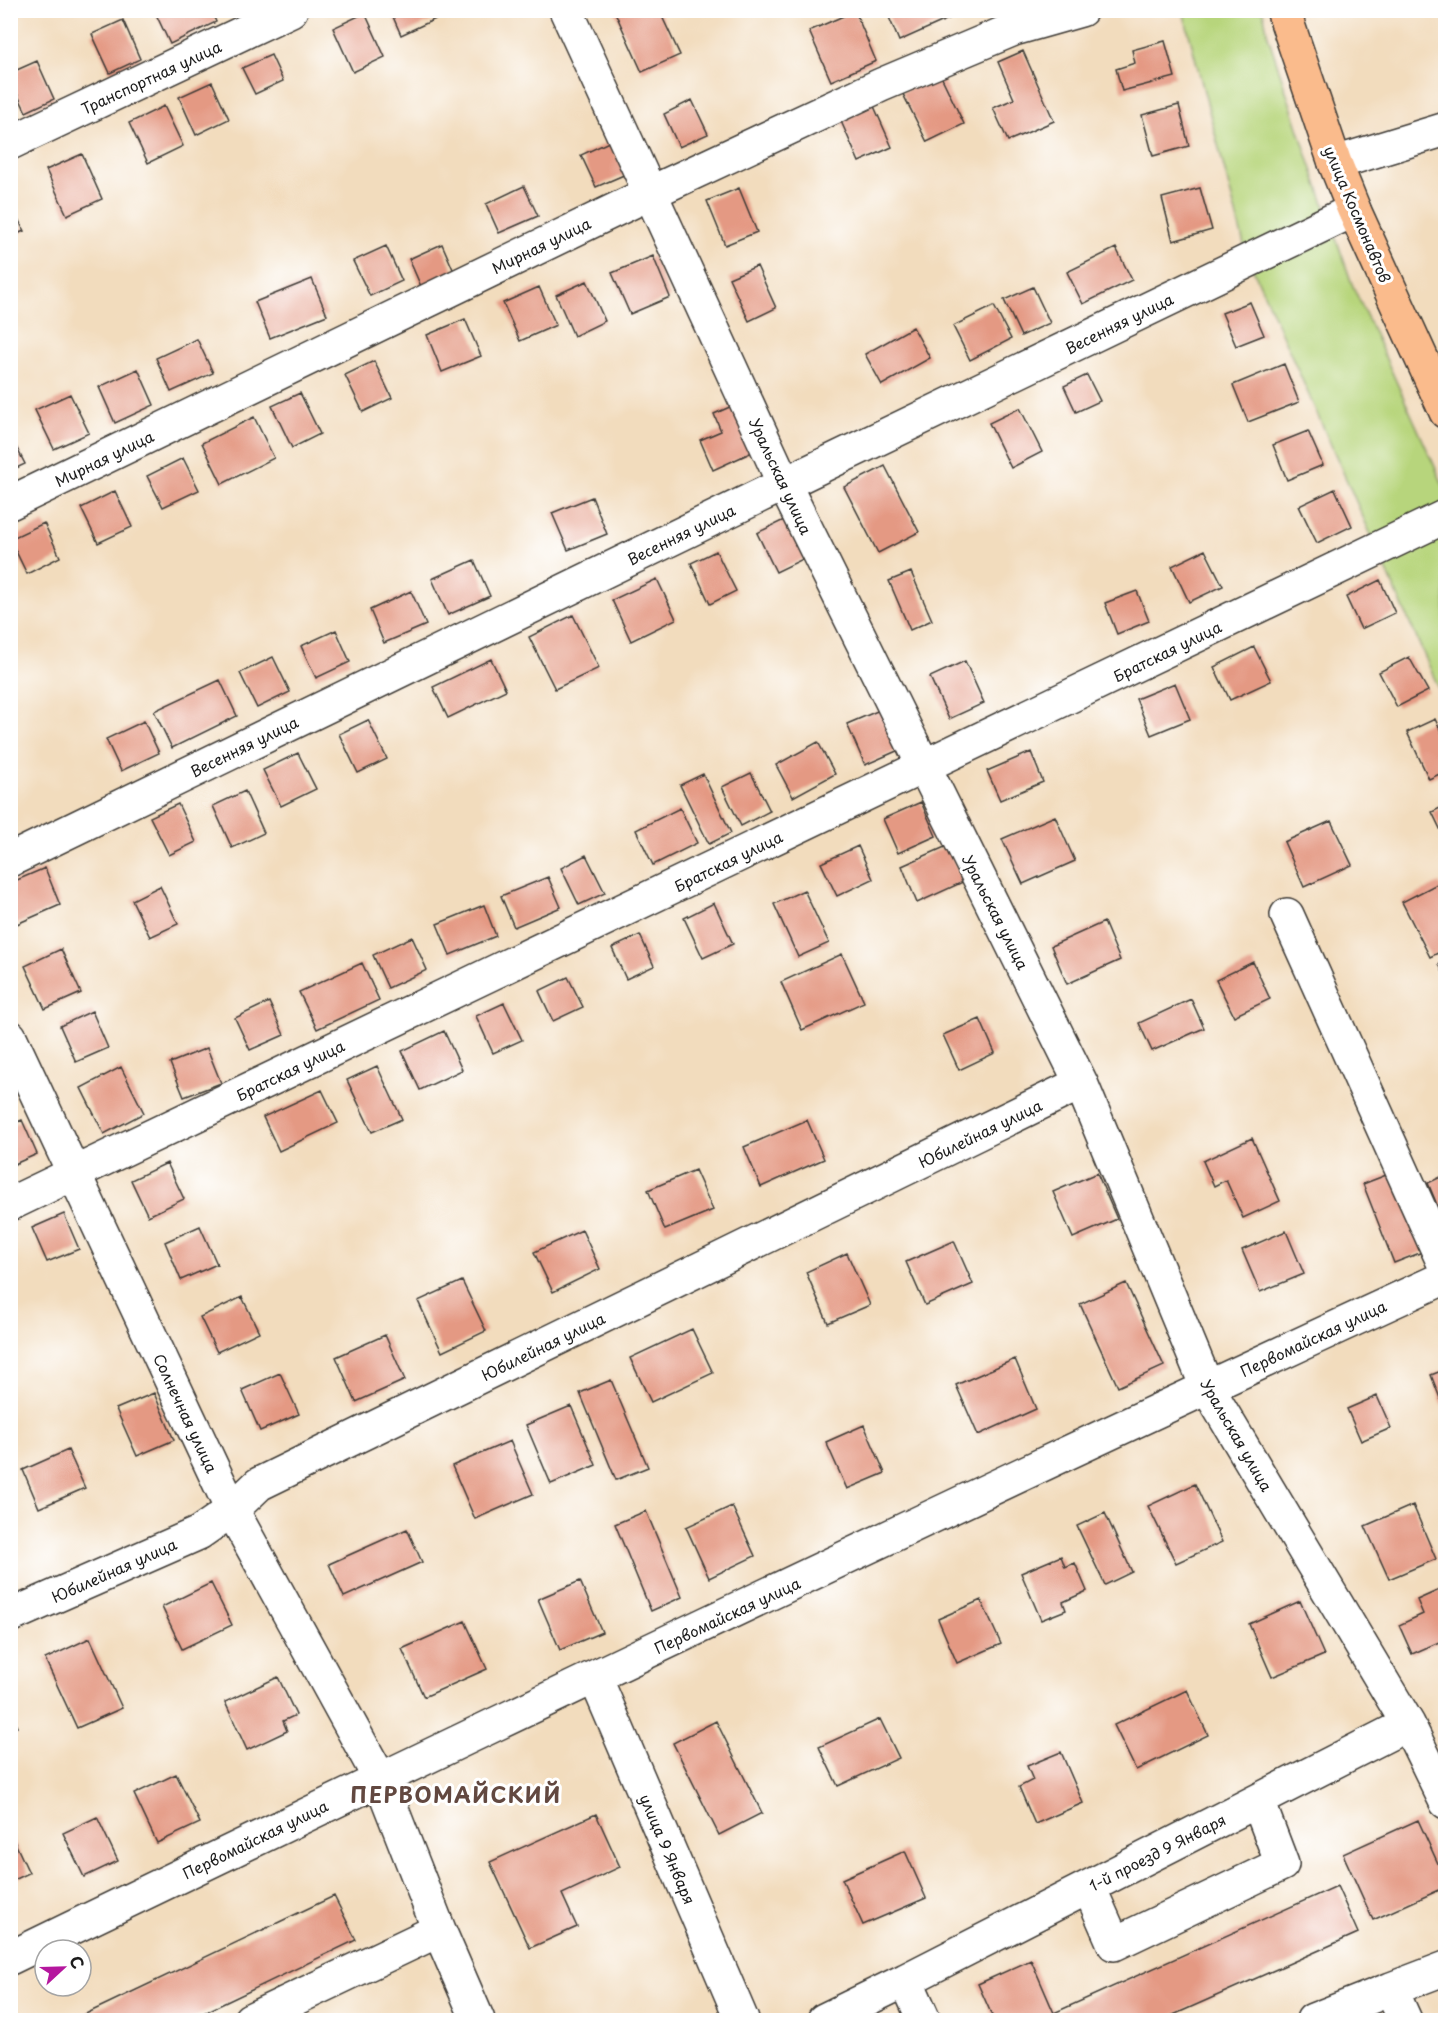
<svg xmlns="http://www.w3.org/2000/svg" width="1456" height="2031" font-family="'Playpen Sans',sans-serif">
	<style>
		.green { fill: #b7d57b; stroke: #6a784c; stroke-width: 1.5 }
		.building { fill: #e49983 }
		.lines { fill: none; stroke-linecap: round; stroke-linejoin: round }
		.minor-casing { stroke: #3c3934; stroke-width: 36 }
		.major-casing { stroke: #3c3934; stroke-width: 36 }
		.minor { stroke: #fff; stroke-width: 33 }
		.major { stroke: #fabb8c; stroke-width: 33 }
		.labels { text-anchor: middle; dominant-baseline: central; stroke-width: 6; stroke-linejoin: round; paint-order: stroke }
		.street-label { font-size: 15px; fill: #1c1c1c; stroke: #fff }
		.district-label { font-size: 21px; font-weight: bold; letter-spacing: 1.5px; fill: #624840; stroke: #fff }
	</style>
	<rect width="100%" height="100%" fill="#fff"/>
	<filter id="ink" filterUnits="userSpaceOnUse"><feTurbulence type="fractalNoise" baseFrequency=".0167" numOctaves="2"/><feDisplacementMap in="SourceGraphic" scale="12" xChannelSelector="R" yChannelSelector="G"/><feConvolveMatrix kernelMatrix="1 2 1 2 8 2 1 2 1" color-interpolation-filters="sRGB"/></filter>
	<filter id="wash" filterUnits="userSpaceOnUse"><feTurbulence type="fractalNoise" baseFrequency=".008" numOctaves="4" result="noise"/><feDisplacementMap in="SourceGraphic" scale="24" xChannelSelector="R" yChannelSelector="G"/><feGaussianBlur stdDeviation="1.35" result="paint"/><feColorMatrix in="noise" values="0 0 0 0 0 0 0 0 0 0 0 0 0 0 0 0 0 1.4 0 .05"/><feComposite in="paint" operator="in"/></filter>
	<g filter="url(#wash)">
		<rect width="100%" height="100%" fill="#f2dcbd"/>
		<path class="green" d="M1183,11H1263L1268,36L1308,158L1352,284L1445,489V702L1253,269L1246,252Z"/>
		<g id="blocks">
			<path class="building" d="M154,10H211L216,22L170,44Z
				M390,10H442L444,15L401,35Z
				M614,10H659L680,55L642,72Z
				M886,10H955L957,15L899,41Z
				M855,11L876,61L831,81L809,31Z
				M365,13L385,57L353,72L333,28Z
				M123,20L140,59L110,73L92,34Z
				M1165,41L1175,77L1122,91L1116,69L1135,63L1132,50Z
				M1023,51L1054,121L1008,141L993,108L1014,99L998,62Z
				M271,55L283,81L255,94L242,68Z
				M37,61L54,99L26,112L10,79V73Z
				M940,74L964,124L927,142L902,92Z
				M212,82L229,119L196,135L179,97Z
				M692,100L708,134L679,147L664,114Z
				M873,104L892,147L859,162L840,119Z
				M1179,105L1189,146L1153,156L1142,115Z
				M164,106L183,146L148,163L129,123Z
				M611,141L626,174L596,187L581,155Z
				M82,154L102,199L67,215L46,170Z
				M524,186L538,216L499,233L486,204Z
				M739,188L757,232L725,245L707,201Z
				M1200,188L1212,230L1173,241L1162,198Z
				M10,202L24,231L10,237Z
				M442,244L456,276L423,291L409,259Z
				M386,246L402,281L370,296L353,261Z
				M1116,248L1132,280L1083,304L1067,272Z
				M653,256L670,297L630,314L612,273Z
				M757,266L776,308L749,321L729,278Z
				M312,279L327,315L270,338L255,302Z
				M587,281L605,321L574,336L556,295Z
				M539,287L556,325L520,341L503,303Z
				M1033,287L1050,323L1021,336L1004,300Z
				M1250,302L1264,335L1236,346L1222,313Z
				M994,306L1011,339L970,360L953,326Z
				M465,319L481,356L442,372L427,335Z
				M913,327L930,358L882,385L865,354Z
				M197,339L213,373L171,392L156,358Z
				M374,361L392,398L363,412L345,375Z
				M1284,364L1299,402L1248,422L1233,385Z
				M138,369L154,405L115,423L99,387Z
				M1087,375L1100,401L1076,412L1064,386Z
				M300,393L320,434L292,448L272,406Z
				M70,394L89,433L54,449L35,410Z
				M741,402L761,448L713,470L700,440L721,431L714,414Z
				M1020,408L1042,452L1011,468L989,423Z
				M254,417L274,458L222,484L202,443Z
				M1308,431L1323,465L1287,480L1273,445Z
				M10,435L25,464L10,471Z
				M183,458L199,490L163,507L147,476Z
				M885,466L919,532L878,553L844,487Z
				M1335,489L1352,526L1317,543L1299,506Z
				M115,491L132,527L98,543L81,508Z
				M592,497L607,534L568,550L552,513Z
				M786,519L805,558L776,572L757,533Z
				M44,523L60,557L27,574L10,539Z
				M1205,550L1223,586L1189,602L1172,566Z
				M716,551L736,591L710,604L691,563Z
				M474,560L490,596L448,615L432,579Z
				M911,572L932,620L910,630L889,581Z
				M657,579L676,619L631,641L612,600Z
				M1380,580L1395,613L1361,629L1346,597Z
				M411,591L426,625L384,643L370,610Z
				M1137,591L1149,621L1117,634L1105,603Z
				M573,615L599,668L555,689L529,637Z
				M336,630L350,662L316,678L301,646Z
				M1254,647L1271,681L1230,700L1214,667Z
				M273,657L290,692L257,708L240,673Z
				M1409,657L1428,691L1397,707L1379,672Z
				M491,659L506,690L448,718L433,687Z
				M965,661L984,703L949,719L930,677Z
				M220,680L237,716L172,748L154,711Z
				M1175,683L1190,719L1151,735L1136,699Z
				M882,709L899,750L865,765L847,724Z
				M1435,719L1446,742V771L1429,779L1407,732Z
				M368,720L387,759L358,773L339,734Z
				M144,721L159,753L121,771L106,739Z
				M818,742L835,774L793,797L776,765Z
				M1031,752L1043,782L1000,800L987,771Z
				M298,753L316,789L281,806L263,770Z
				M751,773L770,811L741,826L722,787Z
				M703,774L731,833L709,844L680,785Z
				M245,791L264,833L232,848L213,806Z
				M921,802L936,836L898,853L883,819Z
				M178,804L196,842L169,855L150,817Z
				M1446,805V841L1432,812Z
				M680,808L697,843L653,865L636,830Z
				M1055,816L1075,861L1023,884L1002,839Z
				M1331,821L1352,865L1304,887L1284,842Z
				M858,846L873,879L837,896L821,863Z
				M947,846L963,882L917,903L902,866Z
				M586,855L605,893L579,905L561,868Z
				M45,868L60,905L10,927V883Z
				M548,877L561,907L514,927L501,896Z
				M1439,883L1446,895V949L1430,957L1402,902Z
				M160,886L178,924L150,937L132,900Z
				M804,890L829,943L798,957L774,904Z
				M714,903L733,944L703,958L684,918Z
				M484,905L496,936L450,955L437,924Z
				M1104,922L1120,960L1067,984L1051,946Z
				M640,935L654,966L626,979L612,948Z
				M412,937L427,970L388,988L373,955Z
				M61,949L81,993L45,1009L25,966Z
				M842,954L864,1002L802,1030L781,982Z
				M1446,961V979L1439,964Z
				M1253,962L1270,999L1234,1016L1216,980Z
				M362,963L379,1000L317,1029L299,992Z
				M568,977L583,1007L553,1021L539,991Z
				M1191,999L1204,1028L1152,1051L1139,1023Z
				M269,1002L284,1035L250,1050L235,1018Z
				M504,1003L522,1040L493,1053L476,1016Z
				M92,1011L108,1048L76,1062L60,1026Z
				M980,1019L995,1053L959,1070L943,1035Z
				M444,1031L462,1070L420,1090L402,1051Z
				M207,1048L221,1083L184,1097L170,1063Z
				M377,1066L402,1119L372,1132L347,1080Z
				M121,1067L144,1113L104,1134L81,1088Z
				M322,1090L338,1123L279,1151L263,1117Z
				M22,1120L37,1154L10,1166V1125Z
				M807,1120L824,1159L761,1187L744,1147Z
				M1252,1138L1280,1201L1243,1218L1226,1180L1214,1186L1203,1161Z
				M167,1163L184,1199L148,1216L131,1180Z
				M695,1170L713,1210L665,1230L648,1190Z
				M1394,1172L1425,1251L1394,1263L1363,1184Z
				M1097,1173L1117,1219L1073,1238L1053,1192Z
				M1445,1175V1224L1428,1183Z
				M64,1214L79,1249L47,1262L32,1228Z
				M200,1226L217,1264L181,1280L165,1242Z
				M582,1230L600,1269L553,1292L534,1252Z
				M1286,1231L1304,1274L1260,1292L1242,1250Z
				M954,1241L973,1284L925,1305L906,1262Z
				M847,1253L870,1305L828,1323L806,1272Z
				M10,1272L16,1284L10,1286Z
				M462,1281L486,1331L442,1352L418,1301Z
				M1126,1283L1164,1366L1118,1387L1080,1304Z
				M242,1297L259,1332L217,1352L200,1317Z
				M692,1329L713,1373L651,1402L630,1358Z
				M385,1335L405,1380L356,1402L336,1357Z
				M1015,1359L1036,1409L978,1435L956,1385Z
				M1446,1369V1411H1445L1431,1375Z
				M280,1373L299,1414L260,1431L242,1390Z
				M611,1380L648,1467L616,1480L580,1393Z
				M154,1393L174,1440L137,1456L116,1409Z
				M1377,1396L1391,1428L1361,1441L1347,1409Z
				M571,1406L596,1465L551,1484L526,1425Z
				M864,1425L885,1473L847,1489L826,1442Z
				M510,1441L533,1494L475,1519L452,1466Z
				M68,1450L85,1488L39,1508L23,1470Z
				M1195,1484L1222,1542L1176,1563L1148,1506Z
				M1413,1505L1436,1559L1389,1579L1365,1526Z
				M732,1506L755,1556L709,1578L686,1527Z
				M646,1511L682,1597L651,1611L615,1524Z
				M1105,1513L1132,1572L1105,1585L1077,1526Z
				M407,1529L422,1562L344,1597L329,1564Z
				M1061,1556L1065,1567L1075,1563L1087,1591L1063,1602L1066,1610L1041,1620L1021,1573Z
				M580,1581L602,1632L560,1650L538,1599Z
				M211,1583L232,1625L182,1649L162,1607Z
				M1446,1587V1639L1412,1654L1399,1625L1423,1614L1417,1600Z
				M981,1600L1001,1644L957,1663L938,1619Z
				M1300,1601L1324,1655L1272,1677L1249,1624Z
				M465,1621L487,1669L424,1697L402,1649Z
				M90,1638L122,1708L77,1728L45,1659Z
				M278,1677L296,1715L283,1721L287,1731L247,1750L225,1702Z
				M1187,1690L1208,1735L1136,1770L1114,1725Z
				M10,1711L17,1727L10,1730Z
				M880,1719L899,1758L838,1786L819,1747Z
				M716,1721L762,1813L719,1835L673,1743Z
				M1061,1752L1083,1803L1035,1824L1019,1787L1033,1780L1027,1766Z
				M176,1774L200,1823L157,1843L134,1794Z
				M596,1814L620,1867L562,1894L577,1927L530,1948L490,1862Z
				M97,1817L118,1861L84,1877L63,1833Z
				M1418,1820L1446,1881V1887L1373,1920L1343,1854Z
				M10,1832L29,1873L10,1882Z
				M905,1851L926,1898L863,1925L842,1879Z
				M1337,1886L1358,1933L1162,2020H994L978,1984L1031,1960L1054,2013Z
				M334,1896L356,1940L189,2020H73Z"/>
		</g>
	</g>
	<g filter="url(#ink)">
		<use href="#blocks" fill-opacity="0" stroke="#3c3934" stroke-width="1.5"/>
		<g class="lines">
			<g class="minor-casing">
				<path id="minor" d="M566,10L784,484L1081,1083L1207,1387L1408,1724L1446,1802
					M10,143L291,10
					M1335,163L1446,129
					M10,503L650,193L881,85L1014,29L1081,10
					M10,860L784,484L1354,210
					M1287,915L1446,1268
					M10,1037L232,1510L380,1779L439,1930
					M10,1204L1446,516
					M10,1616L199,1533L232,1510L259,1484L1081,1083
					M595,1677L742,2020
					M1089,1887L1114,1944L1282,1864L1258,1801
					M10,1958C487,1727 965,1498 1446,1277
					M906,1980L1408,1724
					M1391,1989L1446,1968
					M250,2020L439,1930L478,2020
					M824,2020L906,1980L924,2020
					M1313,2020L1391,1989L1405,2020"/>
			</g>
			<g class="major-casing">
				<path id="major" d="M1283,10L1335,163L1354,210L1446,412"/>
			</g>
			<use href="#minor" class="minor"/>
			<use href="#major" class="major"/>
		</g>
	</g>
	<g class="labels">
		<g class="street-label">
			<text transform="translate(151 77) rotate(-25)">Транспортная улица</text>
			<text transform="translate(1358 214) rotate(67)">улица Космонавтов</text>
			<text transform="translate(541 245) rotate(-26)">Мирная улица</text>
			<text transform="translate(1119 323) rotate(-26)">Весенняя улица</text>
			<text transform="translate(104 458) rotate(-26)">Мирная улица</text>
			<text transform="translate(781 476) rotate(65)">Уральская улица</text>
			<text transform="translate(681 534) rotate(-26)">Весенняя улица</text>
			<text transform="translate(1167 651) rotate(-26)">Братская улица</text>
			<text transform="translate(244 746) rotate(-26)">Весенняя улица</text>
			<text transform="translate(728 861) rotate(-26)">Братская улица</text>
			<text transform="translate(996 912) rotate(63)">Уральская улица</text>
			<text transform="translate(290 1070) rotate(-26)">Братская улица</text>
			<text transform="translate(980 1133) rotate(-26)">Юбилейная улица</text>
			<text transform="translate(1313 1338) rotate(-25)">Первомайская улица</text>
			<text transform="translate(543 1346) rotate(-26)">Юбилейная улица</text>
			<text transform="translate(186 1413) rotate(65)">Солнечная улица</text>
			<text transform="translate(1237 1435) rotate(60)">Уральская улица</text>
			<text transform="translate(114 1570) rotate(-24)">Юбилейная улица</text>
			<text transform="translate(727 1615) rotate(-25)">Первомайская улица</text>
			<text transform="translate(255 1839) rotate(-26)">Первомайская улица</text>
			<text transform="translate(668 1849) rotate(67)">улица 9 Января</text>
			<text transform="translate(1157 1852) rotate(-27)">1-й проезд 9 Января</text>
		</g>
		<g class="district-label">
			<text x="456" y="1794">ПЕРВОМАЙСКИЙ</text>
		</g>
	</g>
	<rect width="1456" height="2031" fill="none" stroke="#fff" stroke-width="36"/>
	<g transform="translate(63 1968) rotate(68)"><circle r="28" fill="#ffffff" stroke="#a4a4a4" stroke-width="1.5"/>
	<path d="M0-4.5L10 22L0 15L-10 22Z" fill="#b5179e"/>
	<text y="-9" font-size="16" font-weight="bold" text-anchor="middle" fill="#1c1c1c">С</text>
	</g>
</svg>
